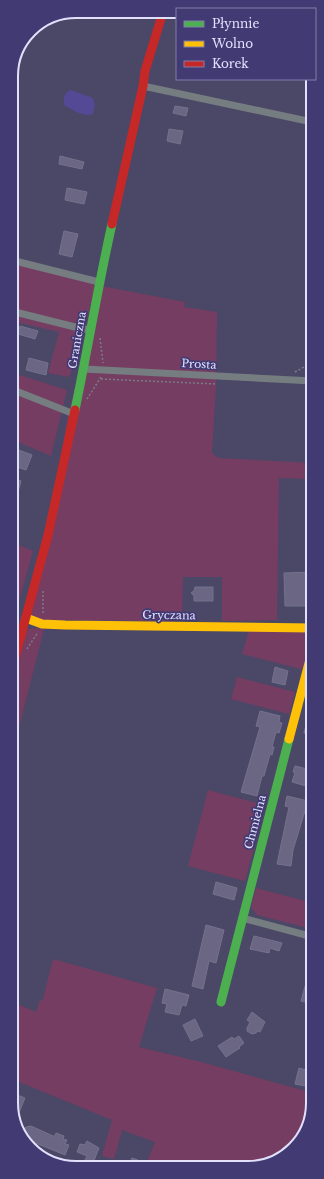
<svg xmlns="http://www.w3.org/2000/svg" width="324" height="1179" font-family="'Libre Baskerville',serif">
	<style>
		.green { fill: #763d62 }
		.water { fill: #534994 }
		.building { fill: #6a6684; stroke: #75728c }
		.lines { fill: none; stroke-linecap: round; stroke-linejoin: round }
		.path { stroke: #787d85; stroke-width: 1.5; stroke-dasharray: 2 2; stroke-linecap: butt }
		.street { stroke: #757d80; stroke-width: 7 }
		.fast { stroke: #4caf50; stroke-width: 9 }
		.slow { stroke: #ffc107; stroke-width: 9 }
		.jam { stroke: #c62828; stroke-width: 9 }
		.labels { text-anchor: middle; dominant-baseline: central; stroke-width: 3.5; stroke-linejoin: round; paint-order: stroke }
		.street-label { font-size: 11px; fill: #e2e1fd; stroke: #413a73 }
		.rim { fill: none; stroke: #e2e1fd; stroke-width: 2 }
	</style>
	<rect width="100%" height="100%" fill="#4b4766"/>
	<path class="green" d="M11,263L90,283L94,285L95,288L81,342L69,377L48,373L59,332L16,322L11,327Z
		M101,286L185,302L184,307L217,312L216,386L212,453L218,458L313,463V479L279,478L277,620L222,621V577H183L182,621L32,620L28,617L62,451L68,415Z
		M11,371L13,373L67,390L51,456L11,439Z
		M11,542L33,551L11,629Z
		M32,628L44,629L11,759V670L27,630Z
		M249,630L309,632C316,639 307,663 301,669L242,654Z
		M237,677L295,692L289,714L231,699Z
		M208,790L265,805L245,881L188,866Z
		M256,888L313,903V909L308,928L257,915L251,907Z
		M53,959L157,988L139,1047L201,1062L313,1093V1107L297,1146L257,1167H220L210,1163L208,1167H145L155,1142L122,1130L114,1159L102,1156L112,1120L12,1079V1002L36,1012L39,1002L43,999Z"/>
	<path class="water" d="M71,90L93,98L95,105L93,114C84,118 74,110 65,106C62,100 64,92 71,90Z"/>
	<path class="building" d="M175,106L188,108L186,116L173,113Z
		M169,129L183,131L180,144L167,141Z
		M60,156L84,162L82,169L59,164Z
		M67,188L87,192L84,204L65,200Z
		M64,231L78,234L72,257L59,254Z
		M20,326L38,331L35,339L18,334Z
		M29,358L48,363L46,375L26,370Z
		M16,449L32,455L26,470L11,465V460Z
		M11,478L21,481L18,492L11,490Z
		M313,572V582H311V606H285L284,573Z
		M195,587H213V601H194V596L191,593L194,591Z
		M275,667L288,671L285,685L272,682Z
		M260,711L280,716L279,722L282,723L279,733L276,732L272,747H274L272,755L270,754L264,776H262L257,796L241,792L260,727L256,726Z
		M307,721L313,722V735L304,733Z
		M295,766L311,770L306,786L292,782L295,773L293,772Z
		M287,796L308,801L293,850L291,866L277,864L289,807L285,806Z
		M216,882L237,888L234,900L213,894Z
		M206,925L224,930L216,963L209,961L203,989L192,986Z
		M254,936L282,943L279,951L270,948L269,953L250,949Z
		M307,979L313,980V1004L301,1001Z
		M165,989L189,995L186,1006L182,1005L179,1015L165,1012L167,1004L162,1003Z
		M252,1012L265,1022L260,1032L257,1031L256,1033L252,1034L247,1031V1028L250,1022L247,1020Z
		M195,1019L203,1036L191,1041L183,1025Z
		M239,1036L244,1043L239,1047L240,1048L226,1057L218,1046L232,1037L234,1039Z
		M299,1068L313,1072L311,1087L295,1084Z
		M12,1093L25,1098L16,1120L12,1112Z
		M31,1126L53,1136H55L56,1133L64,1136L63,1139L67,1140L65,1144L69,1145L65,1155L26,1139L23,1134L26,1127Z
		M87,1141L99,1148L93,1163L85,1160L87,1156L77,1152L80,1144L85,1145Z
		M132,1158L154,1166V1167H128Z"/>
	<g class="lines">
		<path class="path" d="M100,338L103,363
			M295,372L304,367H313
			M101,379L217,384
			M87,399L101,377
			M43,591V615
			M27,649L38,632
			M11,704L18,677
			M29,1148L50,1157"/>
		<path class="street" d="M143,86L312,122
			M11,260L99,282
			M11,311L79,328L91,330
			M84,369L313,381
			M11,389L74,414
			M242,918L313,937
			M54,1162L66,1167"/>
		<path class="fast" d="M75,410C88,348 98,286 112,224
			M221,1002L289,739"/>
		<path class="slow" d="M26,618L42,624L65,625L313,628
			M289,739L313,648"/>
		<path class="jam" d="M112,224L143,86L145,71L163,12
			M11,672L48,535L75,410"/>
	</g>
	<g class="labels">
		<g class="street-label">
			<text transform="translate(77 340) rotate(-80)">Graniczna</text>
			<text transform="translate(199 364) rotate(3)">Prosta</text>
			<text transform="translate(169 615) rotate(1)">Gryczana</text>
			<text transform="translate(255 822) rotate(-75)">Chmielna</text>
		</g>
	</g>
	<path d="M0 0H324V1179H0ZM76 18H248A58 58 0 0 1 306 76V1103A58 58 0 0 1 248 1161H76A58 58 0 0 1 18 1103V76A58 58 0 0 1 76 18Z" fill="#413a73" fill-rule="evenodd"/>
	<path class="rim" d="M76 18H248A58 58 0 0 1 306 76V1103A58 58 0 0 1 248 1161H76A58 58 0 0 1 18 1103V76A58 58 0 0 1 76 18Z"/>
	<rect x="176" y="8" width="140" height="72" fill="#413a73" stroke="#817daa"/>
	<rect x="184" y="21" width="20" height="6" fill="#4caf50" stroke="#817daa"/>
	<text x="212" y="28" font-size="12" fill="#e2e1fd">Płynnie</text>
	<rect x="184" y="41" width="20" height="6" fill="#ffc107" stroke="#817daa"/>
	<text x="212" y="48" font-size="12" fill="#e2e1fd">Wolno</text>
	<rect x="184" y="61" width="20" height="6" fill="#c62828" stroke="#817daa"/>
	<text x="212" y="68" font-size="12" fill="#e2e1fd">Korek</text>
</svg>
